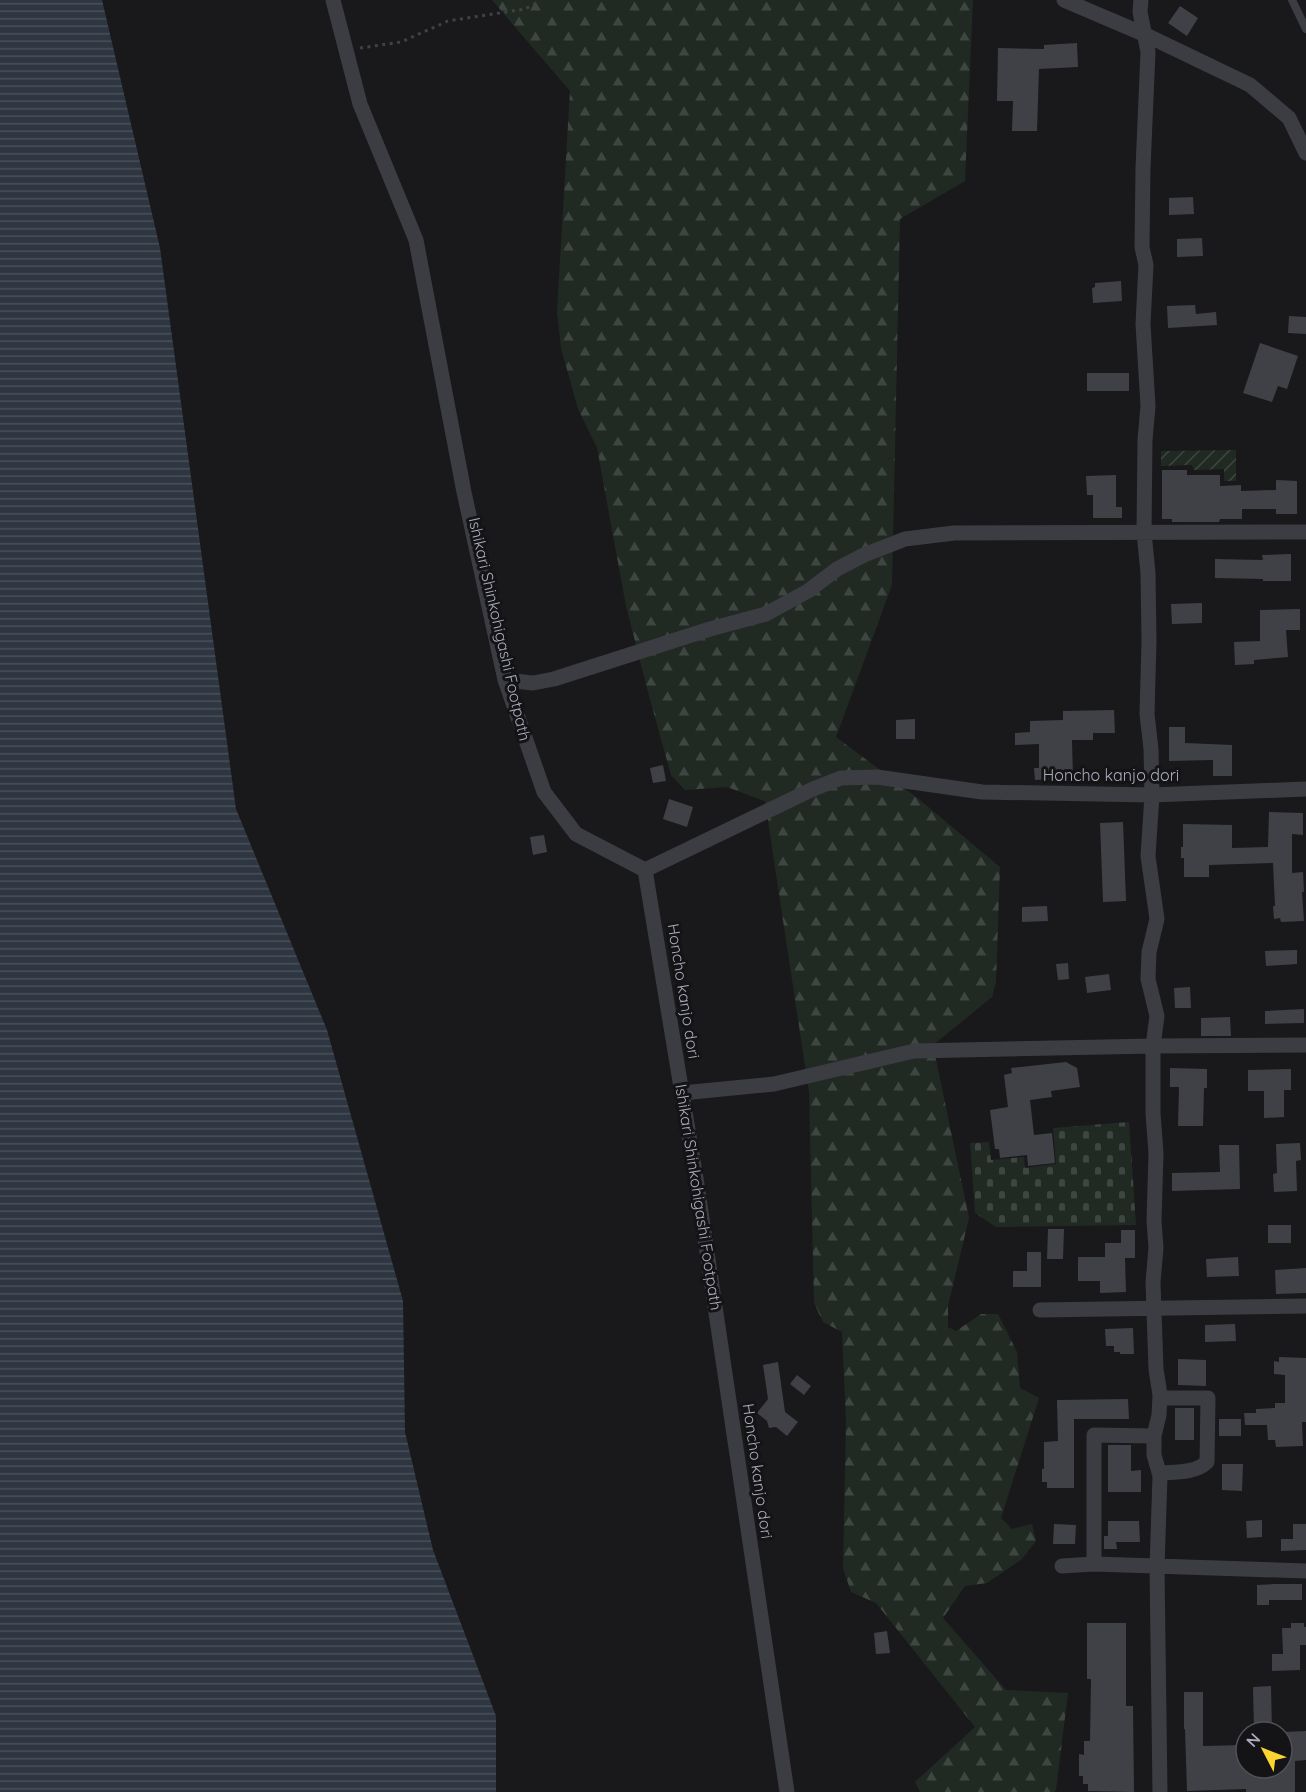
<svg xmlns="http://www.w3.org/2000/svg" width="1306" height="1792" font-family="Quicksand,sans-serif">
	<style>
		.forest { fill: url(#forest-firs) }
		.cemetery { fill: url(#cemetery-stones) }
		.garden { fill: url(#garden-furrows) }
		.water { fill: url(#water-rules) }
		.building { fill: #404146 }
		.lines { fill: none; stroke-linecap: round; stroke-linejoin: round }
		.path { stroke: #404148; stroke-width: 3; stroke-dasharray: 3 4.5; stroke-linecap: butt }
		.lane { stroke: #3c3c43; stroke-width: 8 }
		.street { stroke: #3c3c43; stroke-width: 15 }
		.labels { text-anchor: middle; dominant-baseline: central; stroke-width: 6; stroke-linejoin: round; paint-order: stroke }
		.street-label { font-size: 16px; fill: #abadbc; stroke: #141417 }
	</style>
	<defs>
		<pattern id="forest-firs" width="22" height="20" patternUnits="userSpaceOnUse" patternTransform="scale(1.5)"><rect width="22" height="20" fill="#202a23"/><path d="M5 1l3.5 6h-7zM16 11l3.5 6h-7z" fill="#3e4641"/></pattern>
		<pattern id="cemetery-stones" width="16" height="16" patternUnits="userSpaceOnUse" patternTransform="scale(1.5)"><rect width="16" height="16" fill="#202a23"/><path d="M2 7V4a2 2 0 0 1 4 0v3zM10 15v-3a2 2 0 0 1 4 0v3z" fill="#3e4641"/></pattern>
		<pattern id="garden-furrows" width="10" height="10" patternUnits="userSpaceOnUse" patternTransform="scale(1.5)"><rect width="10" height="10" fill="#202a23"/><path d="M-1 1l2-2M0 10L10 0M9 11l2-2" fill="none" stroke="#3e4641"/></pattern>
		<pattern id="water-rules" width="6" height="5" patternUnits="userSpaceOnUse" patternTransform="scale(1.5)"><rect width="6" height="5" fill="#2e3641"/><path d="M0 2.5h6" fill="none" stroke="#4a505a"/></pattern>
	</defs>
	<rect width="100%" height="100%" fill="#19191b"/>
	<path class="forest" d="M492,0H973L965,181L900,219L892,585L836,737L920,800L1000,867L996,982L992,997L933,1045L969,1218L948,1306V1327L956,1331L981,1314H998L1017,1352L1020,1388L1039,1398L1001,1518L1012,1529L1032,1524L1036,1541L1022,1559L987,1583L965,1586L943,1618L1006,1690L1068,1693L1056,1790L1054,1792H920L915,1782L975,1727L876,1603L851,1592L843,1568L846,1422L842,1332L823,1322L814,1303L809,1092L765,801L727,787L685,790L671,775L649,696L626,606L597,448L578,409L561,348L557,312L570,91Z"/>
	<path class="cemetery" d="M1129,1122L1136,1225L996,1227L975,1213L970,1143L989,1142L991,1160L1024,1157L1025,1168L1056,1164L1053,1128Z"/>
	<path class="garden" d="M1236,450V481H1224V469L1194,470L1192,465L1161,466V451Z"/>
	<path class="water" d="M0,0H102L160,248L236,809L327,1030L403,1301L405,1432L433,1550L496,1716V1792H0Z"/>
	<path class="building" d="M1180,6L1198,18L1187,36L1168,23Z
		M1077,43L1078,67L1039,69L1037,131H1012L1013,101H997L998,48L1044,49V45Z
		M1193,197L1194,214L1169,215V198Z
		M1202,238L1203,256L1177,257V239Z
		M1121,281L1122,301L1093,303L1092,288L1095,287V283Z
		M1195,305L1196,314L1216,312L1217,325L1168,328L1167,306Z
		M1289,316L1306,317V334L1288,333Z
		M1260,343L1298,356L1287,389L1278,386L1272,402L1243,393Z
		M1087,373H1129V391H1087Z
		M1162,470H1187V475H1220V486L1241,485V491L1276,490V480L1297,481V514H1276V509H1242V519H1220L1219,522H1172V519H1162Z
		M1116,475V507H1122V518H1093V495H1087L1086,476Z
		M1291,554V581H1263V579L1215,578V559L1263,560L1262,555Z
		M1202,603V623L1172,624L1171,604Z
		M1300,609V630H1286L1288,657L1254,660V664L1235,665L1234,642L1260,641V610Z
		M1114,710L1115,733H1093V740H1072L1073,778L1035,780L1034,768H1039V744L1015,745V733L1030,732V721L1063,720V711Z
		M915,719V739H896V720Z
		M1169,727H1185V743L1232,745V776H1213V760L1169,761Z
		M663,765L666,781L653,783L650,768Z
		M669,799L693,807L687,827L663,819Z
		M1269,812L1303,813V835L1292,834V873L1303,872L1304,892H1302L1304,921L1281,922L1280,918L1274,919L1273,906H1275L1273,863L1209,865V877H1184V858H1181V847H1183V824L1232,825V848L1268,847Z
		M1123,822L1126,901L1103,902L1100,823Z
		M544,835L547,852L533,855L530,837Z
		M1047,906L1048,921L1022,922V907Z
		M1297,950V964L1266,966L1265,951Z
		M1068,963L1069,979L1058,980L1056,964Z
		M1109,974L1111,990L1087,993L1085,977Z
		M1190,987L1191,1008H1175L1174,988Z
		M1304,1009V1023L1265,1024V1011Z
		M1230,1017L1231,1036H1201V1018Z
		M1066,1062L1077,1068L1080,1087L1051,1091L1052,1097L1030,1100L1034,1135L1052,1133L1055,1163L1028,1166L1027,1155L1000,1158L999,1149H995L990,1110L1008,1107L1004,1075L1012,1073L1011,1068Z
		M1170,1068L1207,1069V1088H1204L1203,1126H1178L1179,1087H1170Z
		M1291,1069V1090H1284V1117L1264,1118V1091H1248V1070Z
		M1300,1143L1301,1160L1296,1161L1297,1191L1274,1192L1273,1174L1277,1173L1276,1144Z
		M1219,1145H1239L1240,1189L1172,1191V1173L1220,1172Z
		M1268,1225H1291V1243H1268Z
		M1048,1229H1064L1063,1259H1047Z
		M1121,1230H1135V1258H1125L1126,1292L1100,1293V1281H1078V1257H1105V1243H1121Z
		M1027,1252H1041V1287H1013V1271H1027Z
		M1238,1257L1239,1276L1207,1277L1206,1259Z
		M1306,1268V1293L1276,1294L1275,1270Z
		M1235,1324L1236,1341L1205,1342V1325Z
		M1133,1328L1134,1354H1120V1352H1114V1346H1106L1105,1329Z
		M1279,1357L1306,1358V1422H1302L1303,1446L1276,1447L1275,1440H1268L1267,1425H1245L1244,1413H1256V1409L1275,1408V1403H1285V1375L1274,1374V1361L1279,1362Z
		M1178,1359L1206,1360V1386L1178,1385Z
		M778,1362L785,1412L798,1422L787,1436L776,1427L769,1428L767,1421L757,1413L768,1399L763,1365Z
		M797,1375L811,1386L804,1395L790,1384Z
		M1128,1399L1129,1419H1074V1488H1047V1482H1042V1469H1044V1442L1058,1441L1057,1400Z
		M1175,1408H1194V1440H1175Z
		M1219,1419H1241V1436H1219Z
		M1108,1445H1131V1471L1141,1470V1492H1108Z
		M1222,1464H1243L1242,1491L1222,1490Z
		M1262,1520V1537L1247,1538L1246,1521Z
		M1108,1521H1139L1140,1542H1116L1117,1549H1104V1536H1108Z
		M1054,1524L1076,1525L1075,1544H1053Z
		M1293,1524H1306V1550L1281,1551V1539H1293Z
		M1275,1584H1302V1600H1269V1605H1257V1585Z
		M1087,1623H1126V1706H1133L1134,1792L1088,1791V1784H1083V1776H1079V1754L1084,1755V1741H1090L1091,1679H1087Z
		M1291,1623H1304V1627H1306V1645H1300V1670L1272,1671V1654H1283L1282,1628H1291Z
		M887,1631L890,1653L876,1654L874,1633Z
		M1271,1686L1272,1732H1254L1253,1687Z
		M1184,1692H1203V1746L1246,1745V1768H1284L1282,1732L1306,1731V1760L1295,1761V1792H1246V1789L1187,1791L1185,1729H1184Z"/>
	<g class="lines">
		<path class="path" d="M360,48L401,42L448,21L525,9L537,3"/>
		<path class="lane" d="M1292,0L1306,29"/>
		<path class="street" d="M333,0L360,104L416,240L464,492L505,680L544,792L576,834L645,870
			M1064,0L1146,35L1250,85L1289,118L1306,153
			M1141,0L1140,12L1148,52L1143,168L1142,247L1146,265L1143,324L1148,406L1145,440L1144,532L1148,573L1149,641L1147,714L1151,749L1152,795L1148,856L1157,919L1149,952L1148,979L1157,1016L1153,1046V1113L1156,1153L1154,1221L1156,1248L1153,1282L1156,1369L1160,1395L1159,1415L1154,1436V1455L1160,1476L1157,1567L1160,1792
			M505,680L533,683L554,679L710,629L766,614L808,591L837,569L864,555L905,539L954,533L1306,532
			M682,1093L774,1084L914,1051L1153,1046L1306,1045
			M1040,1310L1306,1306
			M1159,1473C1175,1472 1196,1473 1207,1462L1208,1398H1160
			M1094,1564V1435L1154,1436
			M1062,1566L1094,1564L1306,1571
			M787,1792L696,1178L645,870L813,789L841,778L877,777L982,792L1152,795L1306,789"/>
	</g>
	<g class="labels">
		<g class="street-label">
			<text transform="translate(500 629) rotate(77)">Ishikari Shinkohigashi Footpath</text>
			<text x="1111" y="775">Honcho kanjo dori</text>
			<text transform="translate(684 991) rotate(81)">Honcho kanjo dori</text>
			<text transform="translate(699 1197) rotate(81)">Ishikari Shinkohigashi Footpath</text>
			<text transform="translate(758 1471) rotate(82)">Honcho kanjo dori</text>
		</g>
	</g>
	<g transform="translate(1264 1750) rotate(312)"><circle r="28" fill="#141417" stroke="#505159" stroke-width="1.5"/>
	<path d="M0-4.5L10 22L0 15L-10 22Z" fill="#fcd531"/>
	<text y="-9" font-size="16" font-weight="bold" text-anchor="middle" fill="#abadbc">N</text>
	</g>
</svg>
